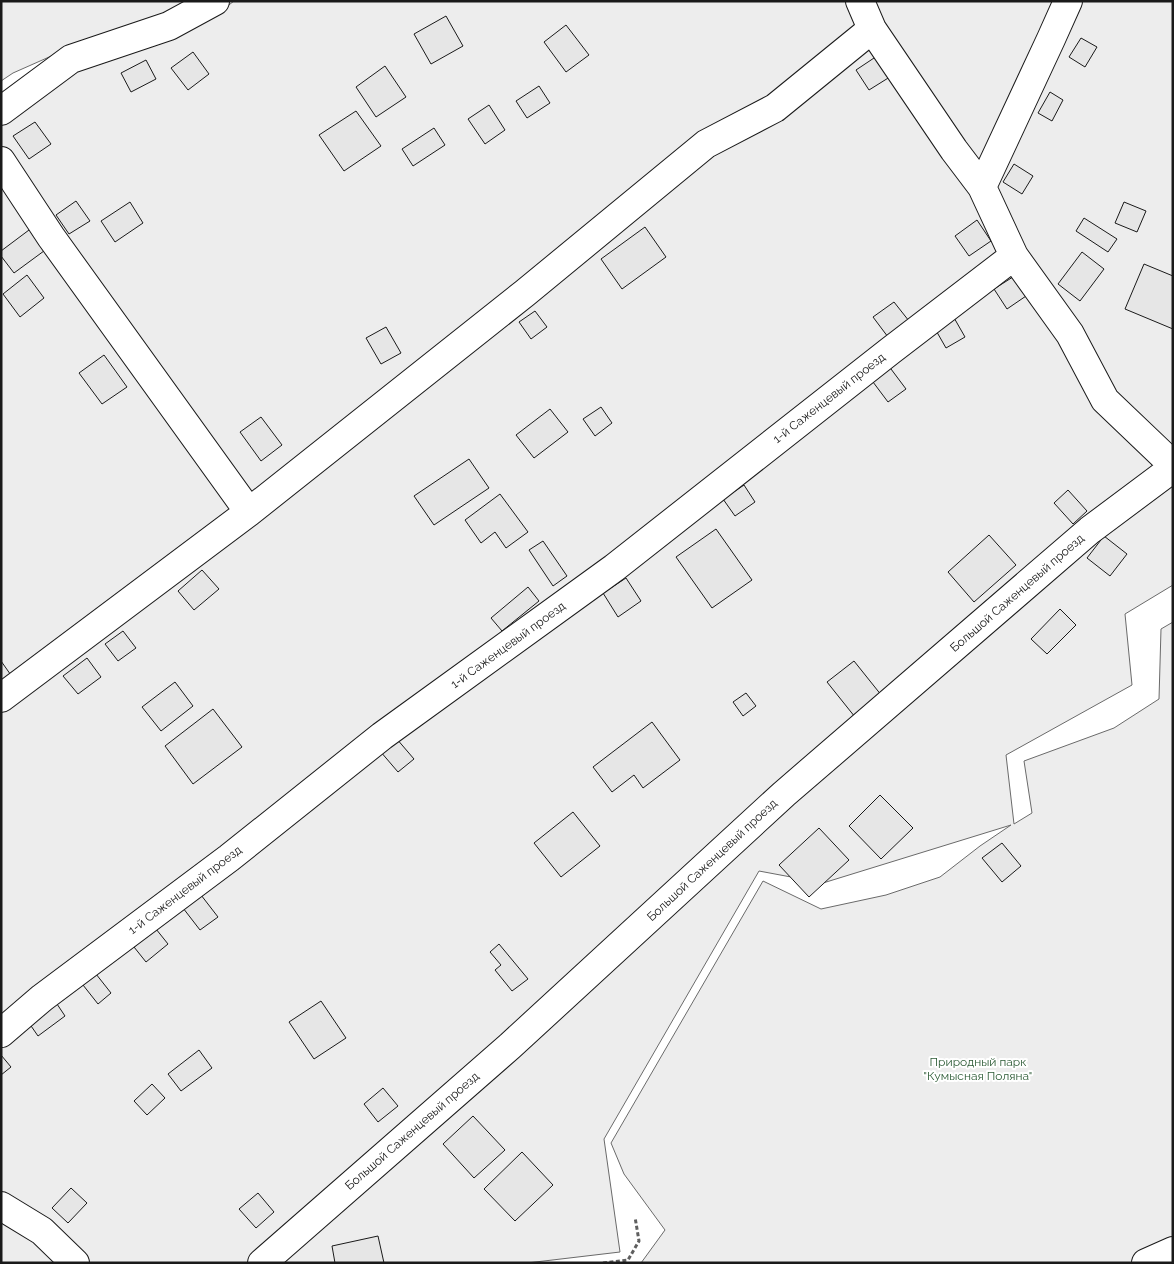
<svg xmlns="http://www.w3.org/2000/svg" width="1174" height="1264" font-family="Raleway,sans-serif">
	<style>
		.green { fill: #ededed; stroke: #6a6a6a }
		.building { fill: #e6e6e6; stroke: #1a1a1a }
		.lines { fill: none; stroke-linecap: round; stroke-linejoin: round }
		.minor-casing { stroke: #1a1a1a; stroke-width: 30 }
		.path { stroke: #5f5f5f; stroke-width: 3; stroke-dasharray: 4 2.5; stroke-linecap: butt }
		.minor { stroke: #fff; stroke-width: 28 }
		.labels { text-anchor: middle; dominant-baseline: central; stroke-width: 4; stroke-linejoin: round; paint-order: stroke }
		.street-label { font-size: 12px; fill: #1a1a1a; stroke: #fff }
		.park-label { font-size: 12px; fill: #2b5a34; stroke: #fff }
	</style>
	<rect width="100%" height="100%" fill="#fff"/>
	<path class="green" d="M1,1H220L83,42L13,73L1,81Z
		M234,1H1173V585L1125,614L1132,685L1006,755L1014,824L1032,813L1024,761L1114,728L1159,699L1161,629L1173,622V1263H641L665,1230L624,1174L611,1143L763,881L821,909L886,895L940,877L980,846L1011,825L823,883L759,871L604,1139L620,1252L527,1263H1V101L221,11Z"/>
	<path class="building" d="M446,16L463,46L431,64L414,34Z
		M566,25L589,55L566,72L544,42Z
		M1081,38L1097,47L1085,67L1069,57Z
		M193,52L209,74L188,90L171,68Z
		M880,54L893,75L869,90L856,70Z
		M146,60L156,79L131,92L121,73Z
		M385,66L406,97L376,117L356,87Z
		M539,86L550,103L527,118L516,101Z
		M1050,92L1063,100L1052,121L1038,113Z
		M489,105L505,130L485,144L468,119Z
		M356,111L381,146L344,171L319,135Z
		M35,122L51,144L29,159L13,136Z
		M434,128L445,145L413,166L402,149Z
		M1014,164L1033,176L1022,194L1003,182Z
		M76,201L90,221L69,234L56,215Z
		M130,202L143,223L115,242L101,221Z
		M1124,202L1146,211L1137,232L1115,223Z
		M1084,218L1117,239L1108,252L1076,231Z
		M977,220L991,241L969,256L955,236Z
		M33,227L48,248L14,273L1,256V251Z
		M645,227L666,257L622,289L601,259Z
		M1082,252L1104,269L1080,301L1058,284Z
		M1144,264L1173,276V329L1125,309Z
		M27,275L44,298L20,317L3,294Z
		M1016,275L1029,294L1007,309L994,289Z
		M894,302L909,321L888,337L873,317Z
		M535,311L547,327L531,339L519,322Z
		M953,316L965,337L946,348L934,327Z
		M386,327L401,353L381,364L366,338Z
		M104,355L127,387L102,404L79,373Z
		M888,365L906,389L888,402L870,378Z
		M601,407L612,423L595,436L583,419Z
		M550,409L568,432L534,458L516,435Z
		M261,417L282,445L261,461L240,432Z
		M469,459L489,488L434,525L414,496Z
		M744,485L755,502L735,516L723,499Z
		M1068,490L1087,511L1073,524L1054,503Z
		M500,494L528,532L506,548L495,532L481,543L465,520Z
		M716,529L752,580L712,608L676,557Z
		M989,535L1016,565L974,602L948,572Z
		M1104,536L1127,554L1110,576L1087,558Z
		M543,541L567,576L553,586L529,550Z
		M202,570L219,589L194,610L178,591Z
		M626,578L641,601L618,617L603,593Z
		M528,587L539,601L502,631L491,618Z
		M1060,609L1076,625L1047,654L1031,639Z
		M123,631L136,648L118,661L105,644Z
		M87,658L101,677L78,694L63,676Z
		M1,661L13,678L1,687Z
		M854,661L882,696L855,717L827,682Z
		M175,682L193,706L161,731L142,707Z
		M746,693L756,706L743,716L733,702Z
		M213,709L242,747L193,784L165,746Z
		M652,722L680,760L643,788L634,775L612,792L593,767Z
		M396,738L414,759L398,772L380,751Z
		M880,795L913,828L881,859L849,826Z
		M573,812L600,846L561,877L534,843Z
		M819,828L849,860L809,897L779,865Z
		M1002,843L1021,866L1002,882L982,858Z
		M201,895L218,917L200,930L183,908Z
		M156,929L168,944L146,962L134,947Z
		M499,944L528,979L512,991L495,970L501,965L490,952Z
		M96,974L111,993L98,1004L83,985Z
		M321,1001L346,1038L314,1059L289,1022Z
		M57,1004L65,1016L38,1036L29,1023Z
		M199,1050L212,1068L181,1091L168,1074Z
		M1,1055L11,1067L1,1075Z
		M152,1084L165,1098L147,1115L134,1101Z
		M383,1088L398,1106L378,1122L364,1104Z
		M473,1116L505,1150L474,1178L443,1144Z
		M522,1152L553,1185L515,1221L484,1189Z
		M71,1188L87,1203L68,1223L52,1208Z
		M258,1193L274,1212L256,1228L239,1209Z
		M378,1236L384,1263H335L332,1246Z"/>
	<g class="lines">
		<g class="minor-casing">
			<path id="minor" d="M860,1L872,29
				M1,111L71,59L169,26L215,1
				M1,161L51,237L249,512
				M982,187L1051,39L1068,1
				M1,698L249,512L525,293L706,144L775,108L872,29L954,150L982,187L1014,256L1070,334L1105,400L1173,465
				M1,1033L42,998L229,858L382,736L614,568L890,351L1014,256
				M1,1206L42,1231L75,1263
				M262,1263L510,1046L784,794L1090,530L1173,468
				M1146,1263L1173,1251"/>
		</g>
		<path class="path" d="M603,1263L628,1260L639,1241L635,1217"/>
		<use href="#minor" class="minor"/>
	</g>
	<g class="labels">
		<g class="street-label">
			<text transform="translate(829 398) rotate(-38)">1-й Саженцевый проезд</text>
			<text transform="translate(1017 593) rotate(-41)">Большой Саженцевый проезд</text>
			<text transform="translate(508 645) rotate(-36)">1-й Саженцевый проезд</text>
			<text transform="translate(712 860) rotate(-43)">Большой Саженцевый проезд</text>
			<text transform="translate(185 890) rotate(-37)">1-й Саженцевый проезд</text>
			<text transform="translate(412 1131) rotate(-41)">Большой Саженцевый проезд</text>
		</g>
		<g class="park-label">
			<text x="978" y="1062">Природный парк<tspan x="978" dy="14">"Кумысная Поляна"</tspan></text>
		</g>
	</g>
	<rect width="1174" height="1264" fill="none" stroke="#1a1a1a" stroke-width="5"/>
</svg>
